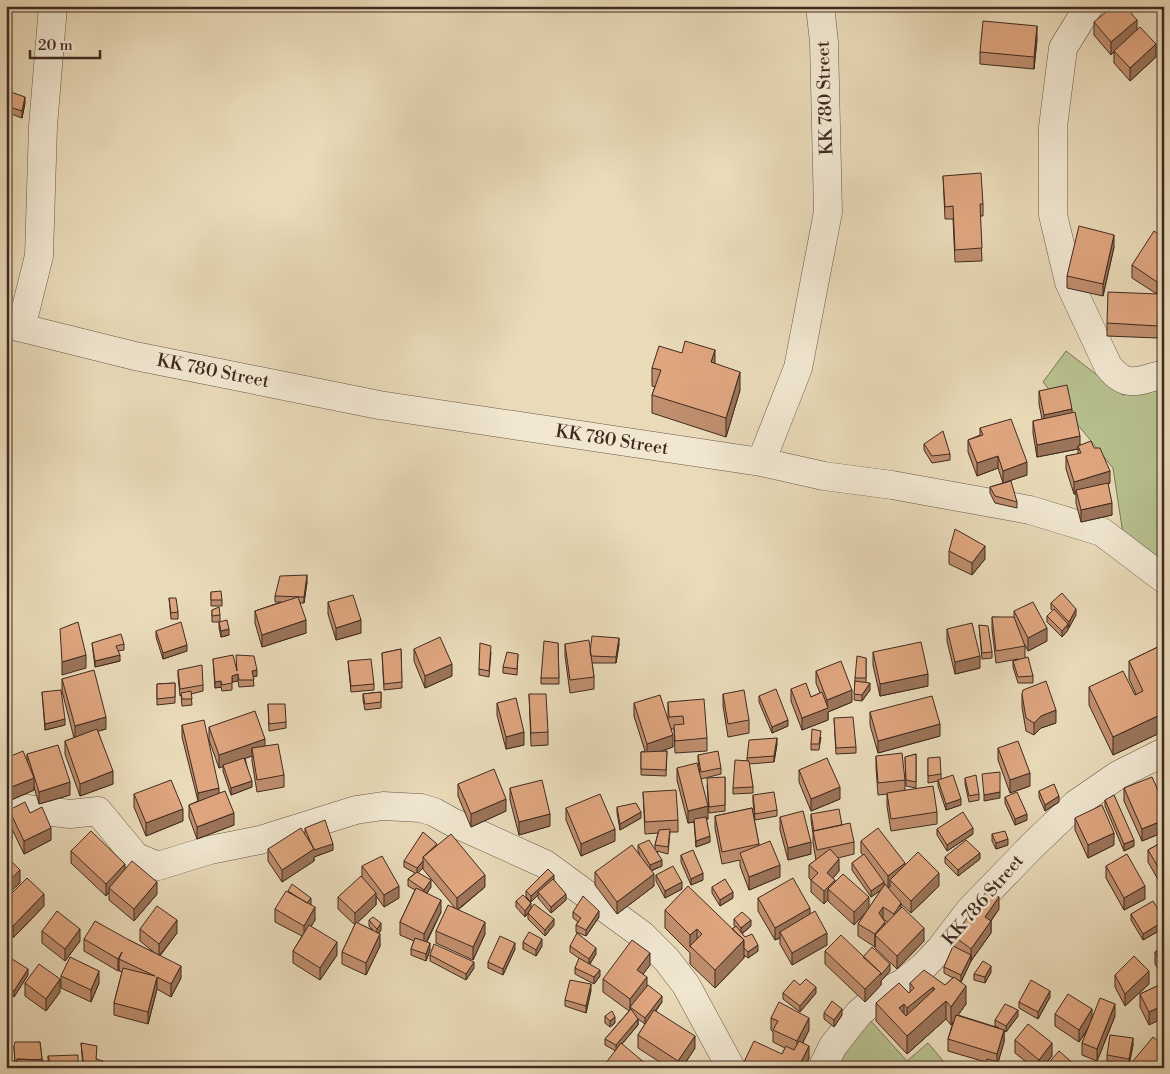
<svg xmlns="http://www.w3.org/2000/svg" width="1170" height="1074" font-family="'Libre Bodoni',serif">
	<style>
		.green { fill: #b7c08e; stroke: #7c7557 }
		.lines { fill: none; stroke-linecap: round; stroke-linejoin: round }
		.minor-casing { stroke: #6a5646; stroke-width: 29 }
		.minor { stroke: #f1e7d1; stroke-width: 28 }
		.wall { fill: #bf8e6d; stroke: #402a20; fill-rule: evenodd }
		.shaded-wall { fill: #9b7459; stroke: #402a20 }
		.building { fill: #dea57f; stroke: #402a20; fill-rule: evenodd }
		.labels { text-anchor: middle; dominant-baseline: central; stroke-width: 5; stroke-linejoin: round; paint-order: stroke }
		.street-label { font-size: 18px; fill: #402a20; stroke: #f1e7d1 }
	</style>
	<rect width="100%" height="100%" fill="#e9dab8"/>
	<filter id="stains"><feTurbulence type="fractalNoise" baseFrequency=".004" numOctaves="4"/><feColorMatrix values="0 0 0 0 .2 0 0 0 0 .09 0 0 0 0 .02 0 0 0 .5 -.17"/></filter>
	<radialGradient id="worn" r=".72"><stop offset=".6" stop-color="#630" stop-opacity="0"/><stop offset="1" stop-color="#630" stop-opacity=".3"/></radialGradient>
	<path class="green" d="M1066,351L1123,395L1164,387V565L1123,534L1113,468L1043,382Z
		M870,1020L907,1061L928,1043L949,1068H834L842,1044Z"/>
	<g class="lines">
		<g class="minor-casing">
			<path id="minor" d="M1089,6L1063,48L1053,127V215L1069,282L1108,366C1127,390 1139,380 1164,374
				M6,324L135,356L379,405L761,462L798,368L828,212L824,42L820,6
				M21,328L39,256L43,126L53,6
				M761,462L824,476L892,485L1030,510L1102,532L1164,579
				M6,811L27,809L70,814L98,811L136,857L158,866L210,850L260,840L356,810L383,806L421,808L434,812L452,822L545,864L642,935L667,960L686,985L731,1068
				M822,1068L833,1046L859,1013L883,993L903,983L923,967L940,949L970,910L1033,845L1076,804L1118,775L1164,752"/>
		</g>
		<use href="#minor" class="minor"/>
	</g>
	<path class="wall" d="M1094,22L1137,29L1156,57L1130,81L1114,63V52L1111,55L1094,35Z
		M1037,39L1034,69L980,64V52Z
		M25,103L22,118L6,112V105Z
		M943,176L983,204V216H980L982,261L955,262L953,219H945Z
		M1164,238V283L1157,294L1132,278V265Z
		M1114,247L1103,296L1067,288V276Z
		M1159,306L1158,338L1107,336V323Z
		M715,364L740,390L726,437L652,413V395L655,387L652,386V368Z
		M1039,391L1072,413L1080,445L1110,483L1108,484L1112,515L1081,522L1076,503V494H1074L1066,469V456L1078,454V449L1037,457L1033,433V421L1042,419L1039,404Z
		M980,428L1027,475L1003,483L1017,502V508L995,503L990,493V487L1003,483L998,468L977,476L968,452V440L980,435Z
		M924,444L950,454V460L932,463L924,450Z
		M949,551L985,559L972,575L949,564Z
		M307,582L304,603H300L306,633L262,647L255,623V611L281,602H275V596Z
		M211,592L222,600V606H211Z
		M169,598L178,612V619H171Z
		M328,602L361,633L336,640L328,614Z
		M1051,603L1076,615L1068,627V630L1062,637L1047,622V616L1053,611L1051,609Z
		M212,610L220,615V621L229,635L221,637L219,628V622H212Z
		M1014,611L1047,641L1028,651L1025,645V657L1033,676V683H1018L1013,667V661L1018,659L996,663L992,629V617L1014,618Z
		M979,625L992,652V658L982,659Z
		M947,629L980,668L955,674L947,641Z
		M156,631L187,651L163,659L156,637Z
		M92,643L124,644V650L118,651L120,661L95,667Z
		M558,643L559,684H541V678Z
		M565,644L590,652L619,644L616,663H592L594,677V689L570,693L565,656Z
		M1164,644V731L1113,755L1089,705V687L1135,695L1136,694L1129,679V661Z
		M401,649L402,688L384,690L382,653Z
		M414,649L452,676L425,688L414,661Z
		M491,652L489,677L479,675V669Z
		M873,652L928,686L880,696L873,665Z
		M518,654L517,675L503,673V667Z
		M866,658V683L870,690L862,701L854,700L855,678Z
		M213,659L257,676L253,677L254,686L239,687L238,681L232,682V690L222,691L221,687L215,688Z
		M348,661L374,684V690L351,692Z
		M178,670L203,685V691L191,694L192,705L182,706L181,695L180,696L178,676Z
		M816,671L852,702L828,712V720L802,730L791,701V689L811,697L820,693L816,683Z
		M62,679L106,729L98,731L113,784L80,796L65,754V741L74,738L62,691Z
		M175,683V703L157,705V684Z
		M42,692L65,725L45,730Z
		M381,692V708L365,710L363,700V694Z
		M529,694L548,732V745L531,746Z
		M723,694L749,720V733L728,737L723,706Z
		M1022,694L1056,723L1041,728L1034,735L1026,731L1022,707Z
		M759,696L788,726L772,733L759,702Z
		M668,702L707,738V751L675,753L674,729H671L673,747L661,751H667L666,776L641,775V752L645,751L634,716V703L668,720Z
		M497,703L524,745L506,749L497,715Z
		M268,704L286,722V728L269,731Z
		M870,712L940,736L878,753L870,725Z
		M834,718L856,747V753L836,754Z
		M182,725L219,793L234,825L197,839L189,817V805L198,801L182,737Z
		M209,727L265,746L284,775V787L257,792L252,761V756L245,758L252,787L231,795L223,771V766L219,768L209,740Z
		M821,737L819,750H811V744Z
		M777,744L774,762L749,764L753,787V793L733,794V788L747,760V758Z
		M998,748L1030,786L1010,793L998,760Z
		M27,754L70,795L39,804L34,787V790L9,801L6,795V758L27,762Z
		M916,754V788L906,786L905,757Z
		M698,755L721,768V774L701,779L708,819H706L710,842L696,847L694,822L688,823L677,780V768L700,773L698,761Z
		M876,756L905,780V791L937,812V824L891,831L887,806V794L878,795L876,768Z
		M928,758L941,774V779L961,805L946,810L938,786V781L928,783Z
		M799,770L840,799L811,811L799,782Z
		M725,777V811L709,813L707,785Z
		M965,778L979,794V800L969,802L965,784Z
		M458,784L506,811L471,827L458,796Z
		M510,788L550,826L519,835L510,800Z
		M1124,788L1164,803V832L1142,841L1124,801Z
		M1039,791L1059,802L1045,811L1039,797Z
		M643,792L678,820V832H670L668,854L657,851L662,866L651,871L654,886L617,914L595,885V872L640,855L638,851V845L655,849V845L658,833L645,834Z
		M134,794L183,821L146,836L134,807Z
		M753,795L777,810V816L755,820L753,802Z
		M1005,797L1027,820L1015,825L1005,803Z
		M1105,800L1134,846L1124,851L1105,806Z
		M617,807L641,818L620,830L617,813Z
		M566,808L615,841L581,856L566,820Z
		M752,808L759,845L780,877L749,890L740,866V860L722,864L715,828V816Z
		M9,810L30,813L51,840L24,854L12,829V839L9,821Z
		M811,814L842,825L854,842V854L838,858L839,871L833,878L835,882L869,908L881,890L871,897L852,870V863L863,855L861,853V841L905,865L939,886L911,913L901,904V908L924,941L897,969L875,948V946V947L858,936V924L866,912L854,925L828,901V900L824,904L811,892V880L809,878V865L816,860L813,843V834L811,820ZM883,919L888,922L885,925Z
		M780,817L811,854L788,860L780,830Z
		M1075,818L1114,845L1088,858L1075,830Z
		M305,828L333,850L314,857V861L282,882L268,861V849L305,833Z
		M937,829L973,834L947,851L937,835Z
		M992,834L1008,845L996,849L992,841Z
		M1164,841V890L1148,862V850Z
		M437,845L485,887L458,910L485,934L473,960L436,943V931L455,908L423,869V868L418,872L431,887L427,893L441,912L427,942L430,950L426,961L411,955V949L414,941L400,935V922L415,890L408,886V879L415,873L404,867V861Z
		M71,851L125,869L157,894L134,921L109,900V892L106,896L71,863Z
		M681,855L703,880L691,885L681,862Z
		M945,857L980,859L958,876L945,863Z
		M362,866L399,898L384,907L376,896V905L357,923L373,930L369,926V920L381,930L379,933L380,946L366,975L342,964V952L355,925L338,909V897L362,877Z
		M1106,866L1145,899L1124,910L1106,878Z
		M656,875L682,889L665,898L656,881Z
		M554,880L566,900L551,913L538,898V895L531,902L526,897V891Z
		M712,887L733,898L720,906L712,893Z
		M288,891L311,904L315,920L311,926L337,955L320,980L293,963V951L302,936L275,922V909L288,892Z
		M758,898L810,914L827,945L792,965L780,944V938L775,940L758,911Z
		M6,899L44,906L13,938L6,932Z
		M516,901L531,909L525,917L516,907Z
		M999,909L991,921V933L971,961L961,982L958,980L966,1004L958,1015L999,1028L995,1026V1020L1018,1016L1006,1032L1004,1031V1042L998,1062L1006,1068L948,1051V1039L953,1022L951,1025L946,1019L907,1054L876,1021V1003L909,993L910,992V983L945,985L953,978L944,973V967L954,946V936Z
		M665,910L732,929L735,927L734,925V919L751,926L742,934L758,951L748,958L744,955V958L715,988L690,964V953L665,928Z
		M573,912L599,917L586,936L576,932V925L578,922L573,918Z
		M528,913L554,925L545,936L528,919Z
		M1131,914L1164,919V928L1143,940L1131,920Z
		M140,929L177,933L160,956L181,978L171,997L157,989L148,1024L114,1015V1003L122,972L119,971V969L118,971L84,951V939L129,940L156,954L140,941Z
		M42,931L80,941L65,961L42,943Z
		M523,942L542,946L536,956L523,949Z
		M570,946L596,954L590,964L600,976L594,984L575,974V968L580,959L570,952Z
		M1164,947V978L1155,964V952Z
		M515,949L503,975L488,968V962Z
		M825,951L863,957L890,971L881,981V985L865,1002L825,964Z
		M430,955L474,968L466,980L430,961Z
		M6,962L28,975L14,997L6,993Z
		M650,965L643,974L647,986L662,1002L656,1011L695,1048L682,1068H669L638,1048V1035L645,1024L638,1019V1025L622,1044L646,1068L605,1045V1039L629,1011L603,992V979Z
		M991,972L985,983L974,980V974Z
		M1115,975L1149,984L1125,1006L1115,987Z
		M61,976L99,983L91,1002L61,988Z
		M25,983L60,992L46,1011L25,996Z
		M1164,983L1149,1025L1140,1007V994Z
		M800,985L816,993L800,1012L783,999V993Z
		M591,990L586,1013L565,1006V1000Z
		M1050,997L1038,1019L1019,1008V1002Z
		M824,1013L842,1015L834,1027L824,1019Z
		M1055,1014L1092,1017L1115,1016L1097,1061L1082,1055V1043L1088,1029L1079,1042L1055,1026Z
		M605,1016L615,1023L610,1027L605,1023Z
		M771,1018L809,1030L803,1042L809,1058L804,1068H744V1062L782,1054L785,1048L773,1042V1032L771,1030Z
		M1015,1040L1052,1056L1042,1068H1034L1015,1053Z
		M40,1042L42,1060L44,1068H15L14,1046Z
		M81,1043L97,1059L104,1068H83Z
		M1133,1045L1129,1065L1107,1061V1055Z
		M48,1056L78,1068H48Z"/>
	<path class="shaded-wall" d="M1137,20V32L1114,51V52L1111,55V42Z
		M1037,26V39L1034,69V57Z
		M1156,44V57L1130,81V68Z
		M25,97V103L22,118V111Z
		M1114,235V247L1103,296V284Z
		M1164,271V283L1157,294V282Z
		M715,350V368L711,362Z
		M740,372V390L726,437V418Z
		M1072,409V422L1044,428V415Z
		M1080,436V448L1078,446V449L1037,457V445Z
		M998,456V468L977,476V463Z
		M1027,462V475L1003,483V471Z
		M1110,471V483L1077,493L1076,490V494H1074V482Z
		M1112,503V515L1081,522V510Z
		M985,546V559L972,575V563Z
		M307,575V582L304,603V597Z
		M1076,609V615L1069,628V622Z
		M306,620V633L262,647V635Z
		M361,620V633L336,640V628Z
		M1068,624V630L1062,637V631Z
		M1047,628V641L1028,651V638Z
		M229,629V635L221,637V631Z
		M619,638V644L616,663V657Z
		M187,645V651L163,659V653Z
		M86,655V668L62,675V662Z
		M120,655V661L95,667V661Z
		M980,656V668L955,674V662Z
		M452,664V676L425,688V676Z
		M257,670V676L252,677V671Z
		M238,674V681L232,682V676Z
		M928,674V686L880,696V684Z
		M221,681V687L215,688V682Z
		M870,683V690L862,701V695Z
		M852,690V702L828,712V720L802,730V718L827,708V700Z
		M1056,710V723L1041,728L1034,735V723L1041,716Z
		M1164,713V731L1113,755V737Z
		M106,717V729L75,738V726Z
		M65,719V725L45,730V724Z
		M788,720V726L772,733V727Z
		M940,724V736L878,753V741Z
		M524,732V745L506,749V737Z
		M673,735V747L647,756V744Z
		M777,738V744L774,762V756Z
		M265,739V751L252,748V756L219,768V755Z
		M113,771V784L80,796V784Z
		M1030,773V786L1010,793V780Z
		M34,778V790L9,801V788Z
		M252,781V787L231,795V788Z
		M70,782V795L39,804V792Z
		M840,787V799L811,811V799Z
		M219,788V800L198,805V793Z
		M1000,792V798L984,801V795Z
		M1059,796V802L1045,811V805Z
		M506,799V811L471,827V814Z
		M961,799V805L946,810V804Z
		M708,806V819L688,823V811Z
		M183,809V821L146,836V823Z
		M641,812V818L620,830V824Z
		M234,813V825L197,839V827Z
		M550,814V826L519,835V822Z
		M1027,814V820L1015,825V819Z
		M1164,820V832L1142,841V829Z
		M12,827V839L6,842V830Z
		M51,828V840L24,854V841Z
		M973,828V834L947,851V845Z
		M615,829V841L581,856V844Z
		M1114,833V845L1088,858V845Z
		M710,836V842L696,847V841Z
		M1008,839V845L996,849V843Z
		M1134,840V846L1124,851V844Z
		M811,842V854L788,860V848Z
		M333,844V850L314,857V861L282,882V870L314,849Z
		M980,853V859L958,876V870Z
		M839,859V871L827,885V873Z
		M662,860V866L650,871V865Z
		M423,861V868L417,874V868Z
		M905,863V875L890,880V887L888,888V876Z
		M125,864V876L109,888V892L106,896V884Z
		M780,865V877L749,890V877Z
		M20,870V883L6,896V884Z
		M703,873V880L691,885V879Z
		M939,873V886L911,913V901Z
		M654,874V886L617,914V902Z
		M485,875V887L457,910V898Z
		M554,875V881L538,892V895L531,902V896Z
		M431,880V887L424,897V890Z
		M835,880V892L828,889V900L824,904V891Z
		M157,882V894L134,921V909Z
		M682,882V889L665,898V891Z
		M884,882V888L871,897V891Z
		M399,886V898L384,907V895Z
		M1145,886V899L1124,910V898Z
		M733,892V898L720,906V900Z
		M376,893V905L355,925V913Z
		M44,894V906L13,938V926Z
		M566,894V900L551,913V907Z
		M869,897V909L854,925V912Z
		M999,897V909L985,929V917Z
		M311,898V904L306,909V903Z
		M441,900V912L424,946V934Z
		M531,903V909L525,917V911Z
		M901,903V915L894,926V914Z
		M315,907V920L304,938V926Z
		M883,907V919L879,913Z
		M810,908V920L780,932V938L775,940V928Z
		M599,911V917L586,936V930Z
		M554,919V925L545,936V930Z
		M177,920V933L159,956V944Z
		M751,920V926L741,934V928Z
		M991,921V933L971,961V949Z
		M1164,921V928L1143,940V934Z
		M485,922V934L473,960V947Z
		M885,922V934L875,935V947V934Z
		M381,923V930L377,935V929Z
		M924,928V941L897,969V956Z
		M80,929V941L65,961V949Z
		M697,929V947H690V935Z
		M827,933V945L792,965V953Z
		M380,934V946L366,975V963Z
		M542,939V946L536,956V950Z
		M744,940V958L715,988V970Z
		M337,942V955L320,980V968Z
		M430,943V950L426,961V954Z
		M515,943V949L503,975V969Z
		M758,945V951L748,958V952Z
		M596,948V954L589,965V959Z
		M122,952L119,959V969L118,971V959Z
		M650,953V965L637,982V970Z
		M971,955V961L961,982V975Z
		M474,962V968L466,980V974Z
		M890,964V971L881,981V985L865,1002V989Z
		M181,966V978L171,997V984Z
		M991,966V972L985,983V977Z
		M28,969V975L14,997V991Z
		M600,970V976L594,984V977Z
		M99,971V983L91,1002V990Z
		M1149,971V984L1125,1006V994Z
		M157,977V989L148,1024V1012Z
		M647,977V989L630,1007V1012V999Z
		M60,979V992L46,1011V999Z
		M591,984V990L586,1013V1006Z
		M966,986V1004L951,1025V1007Z
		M816,987V993L800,1012V1006Z
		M933,987V1005L907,1026V1008Z
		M1050,991V997L1038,1019V1012Z
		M662,996V1002L645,1024V1018Z
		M946,1001V1019L907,1054V1036Z
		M904,1004V1022L899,1008Z
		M1115,1004V1016L1097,1061V1049Z
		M1164,1005V1018L1149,1025V1012Z
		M842,1009V1015L834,1027V1020Z
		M1092,1009V1022L1079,1042V1030Z
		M1018,1010V1016L1006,1032V1026Z
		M615,1017V1023L610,1027V1021Z
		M809,1018V1030L797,1054V1041Z
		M638,1019V1025L616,1051V1045Z
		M1004,1030V1042L997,1066V1054Z
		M695,1036V1048L682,1068H678V1061Z
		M1133,1038V1045L1129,1065V1059Z
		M1052,1043V1056L1042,1068H1039V1060Z
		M809,1046V1058L804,1068H798Z
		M1164,1062V1068H1159Z"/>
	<path class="building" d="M1113,6H1125L1137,20L1111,42L1094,22Z
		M983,21L1037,26L1034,57L980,52Z
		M1140,27L1156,44L1130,68L1114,51Z
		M8,91L25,97L22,111L6,106Z
		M981,173L983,204H980L982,248L955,250L953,206L945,207L943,176Z
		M1079,226L1114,235L1103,284L1067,276Z
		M1154,231L1164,238V271L1157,282L1132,265Z
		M1108,292L1159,294L1158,326L1107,323Z
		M685,341L715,350L711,362L740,372L726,418L652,395L661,370L652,368L659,346L682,353Z
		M1067,385L1072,409L1044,415L1039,391Z
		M1075,412L1080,436L1037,445L1033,421Z
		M1011,419L1027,462L1003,471L998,456L977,463L968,440L983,435L980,428Z
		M943,431L950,454L932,456L924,444Z
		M1091,441L1094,448H1100L1110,471L1074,482L1066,456L1081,453L1078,446Z
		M1011,481L1017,502L995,496L990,487Z
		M1108,483L1112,503L1081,510L1076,490Z
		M955,529L985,546L972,563L949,551Z
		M307,575L304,597L275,596L280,576Z
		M221,591L222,600H211V592Z
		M1062,593L1076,609L1069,622L1051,603Z
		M353,595L361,620L336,628L328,602Z
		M298,597L306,620L262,635L255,611Z
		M169,598H176L178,612L171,613Z
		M1033,602L1047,628L1028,638L1014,611Z
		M219,607L220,615L212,616V610Z
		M1054,609L1068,624L1062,631L1047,616Z
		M992,617H1014L1025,646L996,651Z
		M227,620L229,629L221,631L219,622Z
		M78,622L86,655L62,662L60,629Z
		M181,622L187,645L163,653L156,631Z
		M972,623L980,656L955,662L947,629Z
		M979,625L988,626L992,652L982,653Z
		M121,634L124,644L116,646L120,655L95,661L92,643Z
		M592,636L619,638L616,657L591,656L590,652Z
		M440,637L452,664L425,676L414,649Z
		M589,640L594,677L570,680L565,644Z
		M544,641L558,643L559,678H541Z
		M921,642L928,674L880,684L873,652Z
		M480,643L491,646L489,671L479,669Z
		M1164,644V713L1113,737L1089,687L1123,671L1135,695L1143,691L1129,661Z
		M401,649L402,682L384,684L382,653Z
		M507,652L518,654L517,669L503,667Z
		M233,655L237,671L236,655L254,656L257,670L252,671L254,680H239L238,674L232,676V683L222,685L221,681L215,682L213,659Z
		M857,656L866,658V678H855Z
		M1028,657L1033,676L1018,677L1013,661Z
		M371,659L374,684L351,686L348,661Z
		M841,661L852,690L827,700L816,671Z
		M202,665L203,685L180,689L178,670Z
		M94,670L106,717L75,726L62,679Z
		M855,681L870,683L862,695L854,694Z
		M1046,681L1056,710L1041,716L1034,723L1026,718L1022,694L1023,690Z
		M175,683V697L157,699V684Z
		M806,683L811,697L822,692L828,708L802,718L791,689Z
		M776,689L788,720L772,727L759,696Z
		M61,690L65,719L45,724L42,692Z
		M744,690L749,720L728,724L723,694Z
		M191,691L192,699H182L181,693Z
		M381,692V702L365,704L363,694Z
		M529,694H546L548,732L531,733Z
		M660,695L673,735L647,744L634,703Z
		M932,696L940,724L878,741L870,712Z
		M516,698L524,732L506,737L497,703Z
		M704,699L707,738L675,741L674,725L684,724L683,716L669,717L668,702Z
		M268,704H285L286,722L269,724Z
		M255,711L265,739L219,755L209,727Z
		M853,717L856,747L836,748L834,718Z
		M204,720L219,788L198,793L182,725Z
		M97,729L113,771L80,784L65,741Z
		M812,729L821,731L819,744H811Z
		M777,738L774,756L747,758L749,740Z
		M1018,741L1030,773L1010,780L998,748Z
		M278,744L284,775L257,780L252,748Z
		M58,745L70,782L39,792L27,754Z
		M23,751L34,778L9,788L6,783V758Z
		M667,751L666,770L641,769V752Z
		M718,751L721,768L701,772L698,755Z
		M902,753L905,780L878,783L876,756Z
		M916,754V782L906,780L905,757Z
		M940,757L941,774L928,776V758Z
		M244,758L252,781L231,788L223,765Z
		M827,758L840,787L811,799L799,770Z
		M735,760L749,761L753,787L733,788Z
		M697,763L708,806L688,811L677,768Z
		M494,769L506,799L471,814L458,784Z
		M1000,772V792L984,795L982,774Z
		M953,775L961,799L946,804L938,780Z
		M976,775L979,794L969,796L965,778Z
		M725,777V805L709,807L707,778Z
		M1152,777L1164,803V820L1142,829L1124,788Z
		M171,780L183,809L146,823L134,794Z
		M542,780L550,814L519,822L510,788Z
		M1054,784L1059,796L1045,805L1039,791Z
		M933,786L937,812L891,819L887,793Z
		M676,790L678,820L645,822L643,792Z
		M225,791L234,813L197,827L189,805Z
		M774,792L777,810L755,814L753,795Z
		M1017,792L1027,814L1015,819L1005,797Z
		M600,794L615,829L581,844L566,808Z
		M1114,795L1134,840L1124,844L1105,800Z
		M25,802L30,813L42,807L51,828L24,841L9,810Z
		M636,803L641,812L620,824L617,807Z
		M1102,805L1114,833L1088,845L1075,818Z
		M752,808L759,844L722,852L715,816Z
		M839,809L842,825L814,831L811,814Z
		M803,811L811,842L788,848L780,817Z
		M963,812L973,828L947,845L937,829Z
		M6,815L12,827L6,830Z
		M706,817L710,836L696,841L694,819Z
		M325,820L333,844L314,850V849L310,841L305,828Z
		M850,823L854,842L817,850L813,831Z
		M301,828L314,849L282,870L268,849Z
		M878,828L905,863L888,876L861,841Z
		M670,829L668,847L655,845L659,830Z
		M91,831L125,864L106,884L71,851Z
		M1005,831L1008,839L996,843L992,834Z
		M423,832L437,844L423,857V861L417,868L404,861Z
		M451,834L485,875L457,898L423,857Z
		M649,840L662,860L650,865L638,845Z
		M966,840L980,853L958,870L945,857Z
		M770,841L780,865L749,877L740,853Z
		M1164,841V877L1148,850Z
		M632,845L654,874L617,902L595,872Z
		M830,849L839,859L827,873L835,880L824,891L811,880L818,873L809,865Z
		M693,850L703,873L691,879L681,855Z
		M918,852L939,873L911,901L890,880Z
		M864,854L884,882L871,891L852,863Z
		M1127,854L1145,886L1124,898L1106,866Z
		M6,856L20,870L6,884Z
		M382,856L399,886L384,895L362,866Z
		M132,861L157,882L134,909L109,888Z
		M673,866L682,882L665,891L656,875Z
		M548,869L554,875L531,896L526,891Z
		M417,872L431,880L424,890L408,879Z
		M843,874L869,897L854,912L828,889Z
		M361,876L376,893L355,913L338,897Z
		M27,878L44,894L13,926L6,919V899Z
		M793,878L810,908L775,928L758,898Z
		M553,879L566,894L551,907L538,892Z
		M725,879L733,892L720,900L712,887Z
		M292,884L311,898L307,903L288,891Z
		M885,884L901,903L894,914L883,907L879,913L885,922L875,934L858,924Z
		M688,886L744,940L715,970L690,946L702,934L697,929L690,935L665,910Z
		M416,888L441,900L424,934L400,922Z
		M988,889L999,897L985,917L991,921L971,949L954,936Z
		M286,891L315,907L304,926L275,909Z
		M523,895L531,903L525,911L516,901Z
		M583,896L599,911L586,930L576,925L581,918L573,912Z
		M1153,901L1164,919V921L1143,934L1131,914Z
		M534,904L554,919L545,930L528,913Z
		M448,905L485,922L473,947L436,931Z
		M157,906L177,920L159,944L140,929Z
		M902,907L924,928L897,956L875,935Z
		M57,911L80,929L65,949L42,931Z
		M815,911L827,933L792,953L780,932Z
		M742,912L751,920L741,928L734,919Z
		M373,917L381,923L377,929L369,920Z
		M95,921L129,940L181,966L171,984L157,977L148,1012L114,1003L123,968L155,976L119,959L122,952L118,959L84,939Z
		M356,922L380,934L366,963L342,952Z
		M309,925L337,942L320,968L293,951Z
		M736,926L745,937L752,934L758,945L748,952L744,948V940L732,929Z
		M529,932L542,939L536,950L523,942Z
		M577,933L596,948L589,959L570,946Z
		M841,935L881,973L865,989L825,951Z
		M500,936L515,943L503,969L488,962Z
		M415,938L430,943L426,954L411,949Z
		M632,940L650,953L637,970L647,977L630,999L603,979Z
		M434,944L474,962L466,974L430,955Z
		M953,946L971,955L961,975L944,967Z
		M872,947L890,964L881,975V973L863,957Z
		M1164,947V965L1155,952Z
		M1134,956L1149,971L1125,994L1115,975Z
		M9,957L28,969L14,991L6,986V962Z
		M70,957L99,971L91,990L61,976Z
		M579,958L600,970L594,977L575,968Z
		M983,961L991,966L985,977L974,974Z
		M39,964L60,979L46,999L25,983Z
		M924,970L945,985L954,977L966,986L951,1007L946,1001L907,1036L876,1003L899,983L909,993L914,988L910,983ZM933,987L935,989L906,1016L899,1008L904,1004L907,1008Z
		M806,979L816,987L800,1006L783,993L794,980L800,985Z
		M570,980L591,984L586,1006L565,1000Z
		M1031,980L1050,991L1038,1012L1019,1002Z
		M1164,983V1005L1149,1012L1140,994Z
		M648,985L662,996L645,1018L630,1007Z
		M1068,994L1092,1009L1079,1030L1055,1014Z
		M1100,998L1115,1004L1097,1049L1082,1043Z
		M832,1001L842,1009L834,1020L824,1013Z
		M779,1002L809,1018L797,1041L773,1030L778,1021L771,1018Z
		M1005,1004L1018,1010L1006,1026L995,1020Z
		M631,1009L638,1019L616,1045L605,1039Z
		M654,1010L695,1036L678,1061L638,1035Z
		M612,1011L615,1017L610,1021L605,1016Z
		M956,1015L1004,1030L997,1054L948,1039Z
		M1028,1024L1052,1043L1039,1060L1015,1040Z
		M1110,1035L1133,1038L1129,1059L1107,1055Z
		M1153,1037L1164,1046V1062L1159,1068H1129L1128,1067Z
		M754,1041L782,1054L786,1046L794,1050L799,1041L809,1046L798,1068H756L744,1062Z
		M15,1042H40L42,1059L35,1060L17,1059V1061L15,1062L14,1046Z
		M81,1043L97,1046L96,1059L103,1061L104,1068H84Z
		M621,1043L646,1064L643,1068H602Z
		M6,1049H9L13,1068H6Z
		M1059,1051L1075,1065L1072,1068H1044Z
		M78,1055V1068H52L48,1056Z
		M17,1059L43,1060L44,1068H17Z
		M987,1059L1006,1064L1005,1068H984Z"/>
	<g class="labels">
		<g class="street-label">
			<text transform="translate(825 98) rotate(-92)">KK 780 Street</text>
			<text transform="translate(213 371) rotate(11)">KK 780 Street</text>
			<text transform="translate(612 440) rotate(9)">KK 780 Street</text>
			<text transform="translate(983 900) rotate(-49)">KK 786 Street</text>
		</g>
	</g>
	<rect width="1170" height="1074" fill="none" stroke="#e9dab8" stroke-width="25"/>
	<rect x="8" y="8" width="1155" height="1059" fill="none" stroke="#402a20" stroke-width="2.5"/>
	<rect x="12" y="12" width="1145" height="1049" fill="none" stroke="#402a20"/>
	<path d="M30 50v8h70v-8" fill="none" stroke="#402a20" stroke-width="2.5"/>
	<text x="38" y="50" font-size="15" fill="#402a20" stroke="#f1e7d1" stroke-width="4" paint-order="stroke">20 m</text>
	<rect width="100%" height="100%" filter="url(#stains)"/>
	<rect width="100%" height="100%" fill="url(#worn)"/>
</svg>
